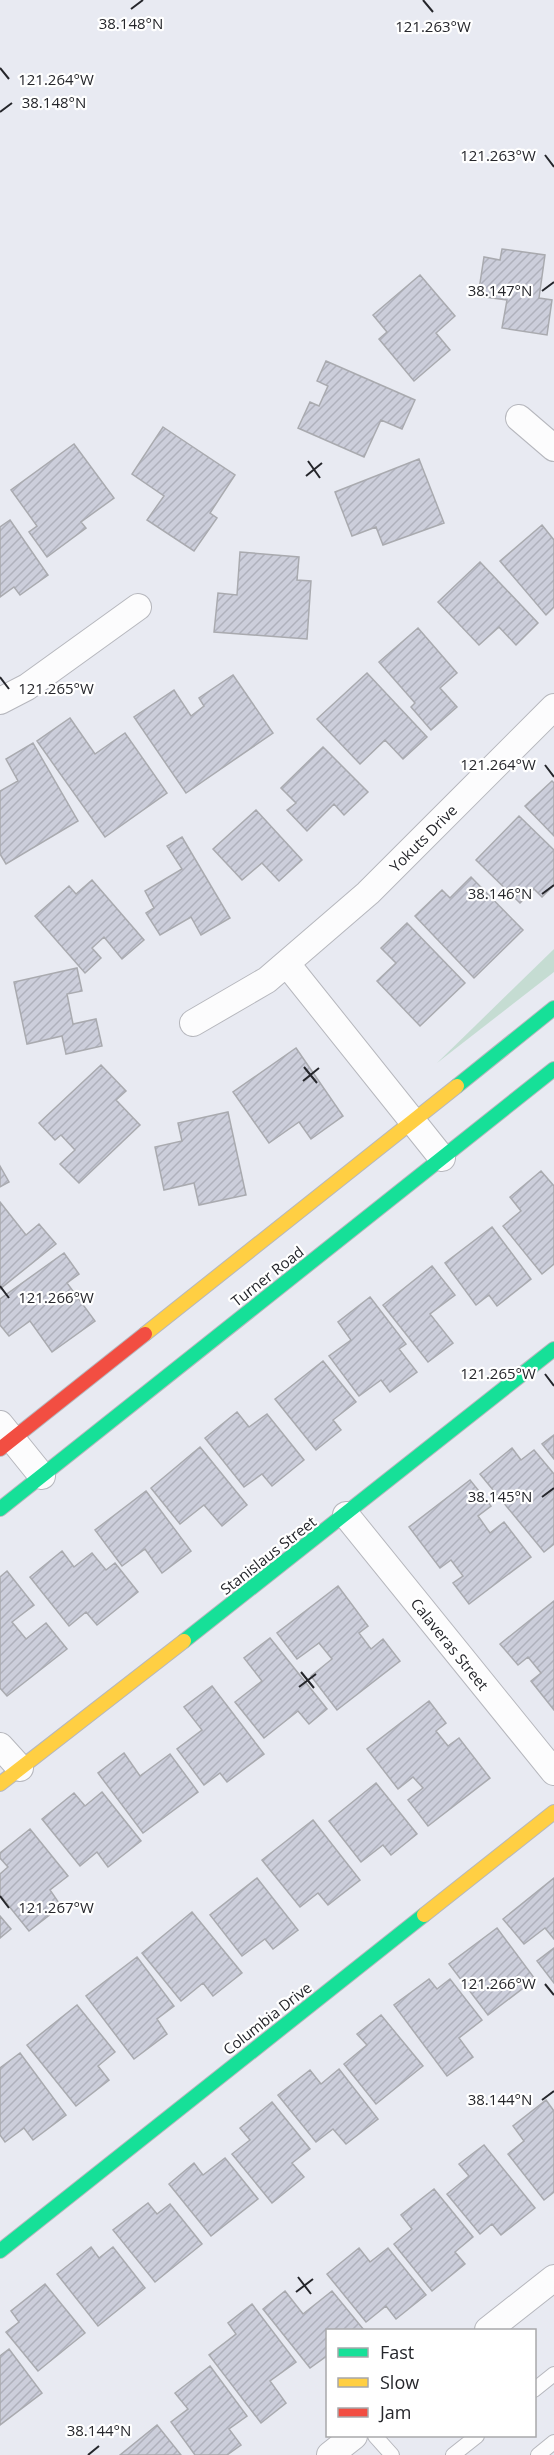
<svg xmlns="http://www.w3.org/2000/svg" width="554" height="2455" font-family="'Open Sans',sans-serif">
	<style>
		.grass { fill: #c5dcd2 }
		.building { fill: url(#building-hatch); stroke: #a9aaaf; stroke-width: 1.5 }
		.lines { fill: none; stroke-linecap: round; stroke-linejoin: round }
		.lane-casing { stroke: #b6b7bd; stroke-width: 16 }
		.street-casing { stroke: #b6b7bd; stroke-width: 28 }
		.fast-casing { stroke: #b6b7bd; stroke-width: 16 }
		.slow-casing { stroke: #b6b7bd; stroke-width: 16 }
		.jam-casing { stroke: #b6b7bd; stroke-width: 16 }
		.lane { stroke: #fcfcfd; stroke-width: 14 }
		.street { stroke: #fcfcfd; stroke-width: 26 }
		.fast { stroke: #16e098; stroke-width: 14 }
		.slow { stroke: #ffcf43; stroke-width: 14 }
		.jam { stroke: #f24e42; stroke-width: 14 }
		.ticks { fill: none; stroke: #25262b; stroke-width: 2 }
		.labels { text-anchor: middle; dominant-baseline: central; stroke-width: 4.5; stroke-linejoin: round; paint-order: stroke }
		.street-label { font-size: 15px; fill: #25262b; stroke: #fff }
		.ticks-label { font-size: 15px; text-anchor: middle; fill: #25262b; stroke: #fff; stroke-width: 4.5; stroke-linejoin: round; paint-order: stroke }
	</style>
	<defs>
		<pattern id="building-hatch" width="6" height="6" patternUnits="userSpaceOnUse" patternTransform="scale(1.5)"><rect width="6" height="6" fill="#cccedb"/><path d="M-1 1l2-2M0 6l6-6M5 7l2-2" fill="none" stroke="#afb1bc"/></pattern>
	</defs>
	<rect width="100%" height="100%" fill="#e8eaf2"/>
	<path class="grass" d="M554,949V972L437,1063Z"/>
	<path class="building" d="M502,249L545,255L539,298L552,300L547,335L502,328L507,300L478,296L484,257L500,260Z
		M420,275L455,316L436,333L450,350L414,381L379,339L387,332L373,315Z
		M326,361L415,400L402,429L381,420L364,457L298,428L310,402L319,406L328,386L317,381Z
		M163,427L235,475L210,513L217,518L194,551L147,520L164,496L132,474Z
		M74,444L114,498L81,522L86,528L47,557L29,532L37,526L11,490Z
		M419,459L444,523L383,545L376,527L352,536L335,492Z
		M10,520L48,575L20,595L14,587L0,597V527Z
		M542,525L554,540V607L546,615L500,561Z
		M240,552L299,557L297,580L311,581L307,639L214,632L218,593L237,595Z
		M480,562L538,623L516,645L499,627L479,645L438,602Z
		M418,628L457,673L440,688L457,707L431,730L411,707L415,703L379,662Z
		M367,673L427,737L403,759L385,740L360,764L317,719Z
		M233,675L273,733L186,793L134,717L174,690L191,716L204,706L199,698Z
		M70,718L95,754L125,733L167,793L105,837L37,741Z
		M33,743L78,821L6,864L0,854V791L18,781L6,759Z
		M323,747L368,792L344,815L334,804L307,831L287,810L296,803L281,788Z
		M552,781L554,783V836L525,806Z
		M256,810L302,860L279,881L262,863L242,880L213,849Z
		M519,816L554,850V885L542,897L534,889L520,903L476,860Z
		M182,837L230,918L201,935L191,917L160,935L146,913L154,908L145,891L182,869L167,846Z
		M471,877L523,930L474,978L415,916L442,890L450,898Z
		M92,880L144,940L122,959L104,937L92,948L101,958L85,973L35,916L69,886L76,894Z
		M407,923L465,983L420,1026L377,981L396,963L381,948Z
		M77,968L82,991L67,994L73,1024L96,1019L102,1046L66,1054L62,1036L27,1044L14,982Z
		M296,1048L343,1116L311,1139L299,1122L269,1143L233,1092Z
		M101,1065L126,1091L116,1100L140,1125L79,1183L60,1164L75,1150L61,1135L55,1140L39,1123Z
		M228,1112L246,1195L199,1205L194,1183L164,1190L155,1147L182,1141L178,1123Z
		M0,1166L9,1182L0,1187Z
		M541,1171L554,1186V1264L542,1274L503,1226L521,1211L510,1197Z
		M0,1202L26,1235L39,1224L56,1244L0,1289Z
		M492,1227L531,1279L497,1306L489,1295L476,1305L445,1263Z
		M64,1253L79,1274L67,1283L95,1321L52,1352L30,1321L9,1336L0,1325V1299Z
		M432,1266L455,1295L430,1314L453,1343L428,1362L383,1305Z
		M370,1297L406,1344L399,1349L417,1372L390,1392L381,1380L359,1396L329,1356L351,1340L338,1322Z
		M323,1361L356,1402L333,1420L341,1430L316,1450L275,1399Z
		M237,1412L249,1427L267,1414L304,1460L272,1486L262,1474L244,1487L205,1438Z
		M554,1435V1459L542,1444Z
		M200,1447L247,1505L222,1526L204,1505L180,1524L151,1488Z
		M512,1448L521,1460L534,1450L554,1474V1544L544,1552L480,1474Z
		M470,1480L491,1506L478,1516L490,1533L504,1522L531,1557L469,1604L453,1583L463,1576L451,1560L440,1568L409,1527Z
		M146,1491L191,1551L162,1573L145,1549L122,1566L95,1530Z
		M62,1551L74,1567L92,1553L106,1570L115,1563L138,1592L97,1625L86,1612L69,1626L30,1577Z
		M7,1571L34,1605L12,1622L26,1639L46,1623L67,1649L7,1696L0,1688V1577Z
		M338,1586L368,1626L359,1633L371,1649L383,1639L400,1661L337,1710L311,1676L332,1659L319,1643L297,1659L277,1633Z
		M554,1601V1710L531,1681L541,1673L528,1657L518,1665L500,1644Z
		M270,1638L327,1709L309,1724L298,1711L264,1738L235,1702L262,1681L244,1658Z
		M212,1686L264,1754L227,1782L220,1773L204,1785L177,1749L202,1730L184,1707Z
		M429,1701L446,1723L436,1731L448,1746L459,1738L490,1778L428,1826L408,1800L423,1788L413,1777L398,1789L367,1749Z
		M124,1753L140,1776L170,1754L198,1792L143,1833L98,1773Z
		M376,1783L417,1834L391,1855L383,1845L361,1862L329,1821Z
		M102,1792L141,1841L108,1867L97,1852L80,1866L42,1819L74,1793L85,1806Z
		M313,1820L360,1880L328,1905L318,1893L300,1907L262,1860Z
		M30,1829L68,1876L50,1890L61,1906L29,1931L0,1895V1874L8,1867L0,1858V1853Z
		M257,1878L298,1930L273,1949L265,1939L242,1956L210,1915Z
		M554,1878V1939L545,1928L524,1944L503,1919Z
		M192,1912L242,1973L213,1996L203,1983L181,2001L142,1953Z
		M0,1916L11,1929L0,1938Z
		M497,1928L535,1979L488,2015L449,1964Z
		M554,1948V1983L537,1961Z
		M137,1957L174,2006L157,2019L167,2034L134,2059L86,1996Z
		M429,1979L437,1989L450,1979L482,2020L459,2038L473,2057L447,2076L394,2005Z
		M77,2005L115,2052L98,2066L109,2080L76,2106L27,2045Z
		M381,2015L423,2066L376,2104L344,2064L367,2045L357,2034Z
		M20,2053L66,2115L33,2140L24,2128L5,2142L0,2135V2068Z
		M339,2069L378,2119L346,2144L333,2129L316,2142L278,2095L310,2070L321,2084Z
		M546,2100L554,2111V2192L544,2200L508,2154L524,2141L513,2126Z
		M272,2102L310,2149L292,2163L304,2177L272,2203L232,2154L250,2140L240,2128Z
		M484,2145L535,2208L501,2235L492,2224L480,2234L447,2194L469,2176L459,2164Z
		M225,2158L258,2199L211,2236L169,2184L194,2163L203,2175Z
		M434,2189L473,2237L455,2252L465,2264L432,2291L394,2244L412,2229L401,2215Z
		M148,2203L157,2214L170,2204L202,2244L155,2282L113,2230Z
		M91,2247L99,2258L113,2247L145,2288L98,2326L57,2274Z
		M359,2248L370,2262L388,2248L426,2295L396,2319L386,2306L366,2322L327,2274Z
		M45,2284L85,2333L38,2371L6,2332L19,2322L11,2311Z
		M285,2291L303,2314L332,2291L364,2330H328V2355L310,2368L263,2309Z
		M252,2304L296,2362L270,2381L286,2403L261,2423L209,2355L236,2334L228,2323Z
		M9,2349L42,2393L0,2425V2356Z
		M210,2366L247,2416L229,2429L241,2445L227,2455H195L171,2422L188,2409L175,2393Z
		M157,2425L181,2455H120Z"/>
	<g class="lines">
		<g class="lane-casing">
			<path id="lane" d="M534,2390L554,2374
				M375,2436L392,2455
				M453,2455L477,2436
				M538,2455L554,2442"/>
		</g>
		<g class="street-casing">
			<path id="street" d="M519,418L554,448
				M0,701L27,687L138,607
				M287,964L442,1158
				M193,1023L267,980L368,893L554,707
				M0,1424L42,1476
				M346,1515L554,1772
				M0,1746L20,1768
				M488,2330L554,2278
				M330,2455L354,2436"/>
		</g>
		<g class="fast-casing">
			<path id="fast" d="M457,1086L554,1008
				M0,1509L554,1069
				M184,1641L554,1349
				M0,2251L424,1915"/>
		</g>
		<g class="slow-casing">
			<path id="slow" d="M145,1334L457,1086
				M0,1784L184,1641
				M424,1915L554,1812"/>
		</g>
		<g class="jam-casing">
			<path id="jam" d="M0,1449L145,1334"/>
		</g>
		<use href="#lane" class="lane"/>
		<use href="#street" class="street"/>
		<use href="#fast" class="fast"/>
		<use href="#slow" class="slow"/>
		<use href="#jam" class="jam"/>
	</g>
	<path class="ticks" d="M423,0L433,12M131,9L143,0M0,68L9,79M0,112L12,103M545,155L554,167M542,291L554,282M308,461L320,478M306,476L322,463M0,677L9,689M545,765L554,777M542,894L554,885M304,1067L317,1083M303,1081L319,1068M0,1286L9,1298M545,1374L554,1386M542,1497L554,1488M301,1672L314,1688M299,1687L316,1674M0,1896L9,1908M545,1984L554,1995M542,2100L554,2091M298,2277L311,2294M296,2292L313,2279M88,2455L99,2446"/>
	<g class="labels">
		<g class="street-label">
			<text transform="translate(423 838) rotate(-45)">Yokuts Drive</text>
			<text transform="translate(267 1276) rotate(-38)">Turner Road</text>
			<text transform="translate(268 1555) rotate(-38)">Stanislaus Street</text>
			<text transform="translate(450 1644) rotate(51)">Calaveras Street</text>
			<text transform="translate(267 2018) rotate(-38)">Columbia Drive</text>
		</g>
	</g>
	<g class="ticks-label">
		<text x="131" y="29">38.148°N</text>
		<text x="433" y="32">121.263°W</text>
		<text x="56" y="85">121.264°W</text>
		<text x="54" y="108">38.148°N</text>
		<text x="498" y="161">121.263°W</text>
		<text x="500" y="296">38.147°N</text>
		<text x="56" y="694">121.265°W</text>
		<text x="498" y="770">121.264°W</text>
		<text x="500" y="899">38.146°N</text>
		<text x="56" y="1303">121.266°W</text>
		<text x="498" y="1379">121.265°W</text>
		<text x="500" y="1502">38.145°N</text>
		<text x="56" y="1913">121.267°W</text>
		<text x="498" y="1989">121.266°W</text>
		<text x="500" y="2105">38.144°N</text>
		<text x="99" y="2436">38.144°N</text>
	</g>
	<rect x="326" y="2329" width="210" height="108" fill="#ffffff" stroke="#a8a8aa" stroke-width="1.5"/>
	<rect x="338" y="2348" width="30" height="9" fill="#16e098" stroke="#a8a8aa" stroke-width="1.5"/>
	<text x="380" y="2359" font-size="18" fill="#25262b">Fast</text>
	<rect x="338" y="2378" width="30" height="9" fill="#ffcf43" stroke="#a8a8aa" stroke-width="1.5"/>
	<text x="380" y="2389" font-size="18" fill="#25262b">Slow</text>
	<rect x="338" y="2408" width="30" height="9" fill="#f24e42" stroke="#a8a8aa" stroke-width="1.5"/>
	<text x="380" y="2419" font-size="18" fill="#25262b">Jam</text>
</svg>
